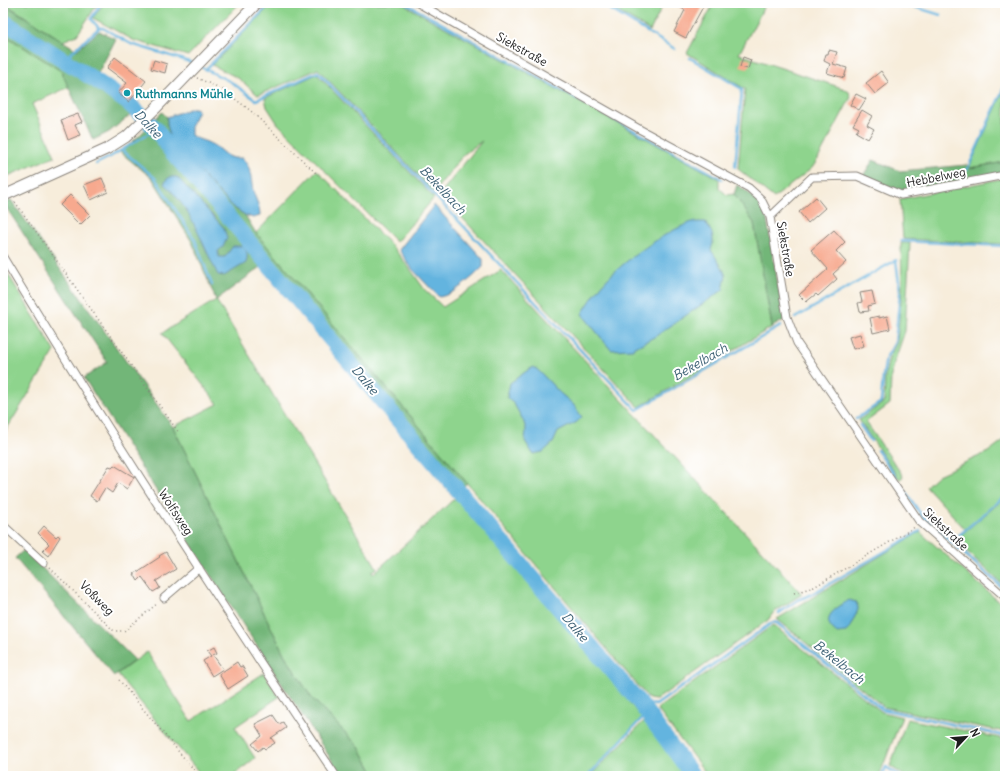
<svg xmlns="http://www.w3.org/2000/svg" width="1008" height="779" font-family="Delius,sans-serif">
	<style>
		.green { fill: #8ed48d; stroke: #557854 }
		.forest { fill: #72b678; stroke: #47694a }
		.water { fill: #64b4df; stroke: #40687e }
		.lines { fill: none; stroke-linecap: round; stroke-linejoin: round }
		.stream { stroke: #64b4df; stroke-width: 2.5 }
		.river { stroke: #64b4df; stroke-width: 16 }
		.building { fill: #f7a98e }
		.street-casing { stroke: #8a847c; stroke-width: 9 }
		.secondary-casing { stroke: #8a847c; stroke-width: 12 }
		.path { stroke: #8a847c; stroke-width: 1.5; stroke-dasharray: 1 3; stroke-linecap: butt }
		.street { stroke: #fff; stroke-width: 7 }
		.secondary { stroke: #fff; stroke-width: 10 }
		.culture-dot { fill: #0f9aa8; stroke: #fff; stroke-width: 1.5 }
		.labels { text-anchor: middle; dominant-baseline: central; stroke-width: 4; stroke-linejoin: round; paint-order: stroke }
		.street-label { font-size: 12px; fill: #1c1c1c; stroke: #fff }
		.culture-label { font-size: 12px; font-weight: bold; fill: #0d838f; stroke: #fff; text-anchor: start }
		.water-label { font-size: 13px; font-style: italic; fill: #3c6074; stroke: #fff }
	</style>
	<rect width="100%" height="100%" fill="#fff"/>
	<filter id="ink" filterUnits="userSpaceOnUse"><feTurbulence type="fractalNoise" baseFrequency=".025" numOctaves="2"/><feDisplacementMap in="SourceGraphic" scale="8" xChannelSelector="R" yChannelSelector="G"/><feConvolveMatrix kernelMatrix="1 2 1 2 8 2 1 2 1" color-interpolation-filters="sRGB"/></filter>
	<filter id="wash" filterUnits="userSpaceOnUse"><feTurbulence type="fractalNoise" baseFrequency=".012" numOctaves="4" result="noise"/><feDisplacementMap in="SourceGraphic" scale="16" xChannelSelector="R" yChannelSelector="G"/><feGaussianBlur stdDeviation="0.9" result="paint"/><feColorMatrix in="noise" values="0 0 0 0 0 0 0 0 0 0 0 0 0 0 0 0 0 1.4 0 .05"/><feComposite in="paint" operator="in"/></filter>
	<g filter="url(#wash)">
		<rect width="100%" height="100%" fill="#f7eddb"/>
		<path class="green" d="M4,3H98L77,35L63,41Z
			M104,3H240L188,56L133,40L93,18Z
			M273,3H401L719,179V188L727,195L734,194L754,223L772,327L639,407L440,194L482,141L464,154L434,192L318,69L258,95L238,78L212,65Z
			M604,3H664L650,31Z
			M714,3H766L739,54L845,89L849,92L851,97L818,159L812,168L774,198L738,169L745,89L687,53Z
			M3,34L61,71L69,87L32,104L55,156L3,178Z
			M317,74L434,198L396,242L278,124L267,107L265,98Z
			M1005,88V162L969,168Z
			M317,170L391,245L408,266L425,290L443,307L501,270L802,594L773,613L768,620L656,700L649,699L256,233Z
			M1005,178V244L903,239L900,199Z
			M901,243H910L905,331L895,360L891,376L890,404L866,422L903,476L900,480L859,420L884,402L885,375L889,358L897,342L902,291Z
			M3,266L55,351L3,435Z
			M216,300L377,568L372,572L373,574L455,498L547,601L642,718L587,776H375L359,747L311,697L284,654L173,427L218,404L162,333Z
			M1005,439V495L965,529L926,486L938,475L988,452Z
			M1005,498V587L955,540Z
			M920,532L1005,607V732L884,707L777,619Z
			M773,625L882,712L902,717L879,776H708L657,709Z
			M147,652L191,721L264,673L279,697L235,727L255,758L233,776H202L117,674Z
			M907,719L1005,739V776H905L890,766Z
			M644,721L685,776H590Z"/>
		<path class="forest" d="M3,3L77,50L99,31L116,39L98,73L108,91L133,113L109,132L93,140L61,71L3,34Z
			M162,112L167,117V124L184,159L197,169L233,207L245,215L256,233L467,483L453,496L261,267L216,300L192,242L152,178L120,152L139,136Z
			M873,160L900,171L967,165L970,168L1005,162V172L901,192L863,176Z
			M737,185C750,192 758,202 766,214L784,320L772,327L754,223L734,194Z
			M11,200L173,427L284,654L311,697L359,747L375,776H342L204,565L84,378L107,362L4,204Z
			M24,550L135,660L114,676L15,558Z"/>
		<path class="water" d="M192,108H196L198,111L191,125V135C198,140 204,140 211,144C224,150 224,160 242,158C253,168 250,181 254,194C257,202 260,207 260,216L253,218L245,215L233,207L197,169L184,159L176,148L170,137L167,124V117Z
			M170,177H177L224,228L227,238L223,247L218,251L219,257H225L233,246H242C248,251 248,255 246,263L224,276L218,275C202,244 191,207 164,184L166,180Z
			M434,205L483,259V267C473,277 454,295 439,297L413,270L399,250Z
			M692,222H705C713,233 715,238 711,250L722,267L726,276L723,290L656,336L632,349L611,350L582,314C588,304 594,295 601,286C620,263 664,232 692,222Z
			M534,367L540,372L560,393L573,404L582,417L577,422L558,432L553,443L543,452L533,454L525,441L526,429L523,420L514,404L507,398L510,383L528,370Z
			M849,600L856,602L858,607V610L849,629L846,632L837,633C818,618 835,609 849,600Z"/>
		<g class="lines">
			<path class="stream" d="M405,3L722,179
				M600,3L675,49
				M901,3L941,15
				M99,28L91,19L101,3
				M690,58L742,89L735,167
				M64,59L99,28H103L131,44L184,60L194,64
				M201,67L231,82L256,100L318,72L637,410L781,326
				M206,69L271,3
				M122,150L155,178L195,240L212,285
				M96,164L110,157L156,129
				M967,170L1005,85
				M901,241L1005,246
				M795,318L896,260L900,292L895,342L886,358L883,375L881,402L856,419
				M860,425L871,441
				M877,450L896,477
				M905,491L922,516L1005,590
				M951,542L1005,496
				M779,613L798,600L810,595L920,531
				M639,702L656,705L773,622L777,623L882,709L1005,736
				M588,776L647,713
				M882,776L886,767L900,776"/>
			<path class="river" d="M3,21L95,80L128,103L156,129L171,151L225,213L392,413L639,702L693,776"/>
		</g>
		<g id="blocks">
			<path class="building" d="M672,3H705L686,38L674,32L685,10Z
				M829,50L837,52L833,64L847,68L844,78L827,73L830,64L824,61L826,54H828Z
				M115,57L146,81L129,102L118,93L127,83L107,68Z
				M743,57L751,60L748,69L740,67Z
				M154,60L167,64L165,73L151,69Z
				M881,71L889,83L875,94L866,83Z
				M856,94L866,99L859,110L850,105Z
				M862,110L872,116L867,125L874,129L868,139L856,132L859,128L853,125Z
				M78,114L82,122L75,125L80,135L68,140L61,120Z
				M102,178L108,192L91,200L84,185Z
				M70,195L90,215L80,225L60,205Z
				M816,197L825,208L808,223L799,212Z
				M834,230L845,242L836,251L846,262L833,274L837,279L818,296L816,294L806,302L799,295L828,269L811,250Z
				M872,291L875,304L868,306L869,311L860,312L858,303L862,302L860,293Z
				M879,316V318L887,316L890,329L873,333L870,318Z
				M860,334L864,346L853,349L849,337Z
				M114,465L134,477L127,489L118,483L112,493L105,488L97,501L90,496L109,466L112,467Z
				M44,526L56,537L58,535L60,537L48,556L42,551L49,544L38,533Z
				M166,552L176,569L156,581L160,588L153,592L142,577L138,581L134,574L160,557L159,556Z
				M214,647L217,653L213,655L223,669L212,676L203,661L211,656L207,651Z
				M237,662L240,667L242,666L248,676L228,689L219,674Z
				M273,715L279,724L283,722L286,728L271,738L275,743L265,749L263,747L258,751L252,744L262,736L255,724Z"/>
		</g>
	</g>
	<g filter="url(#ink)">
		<use href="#blocks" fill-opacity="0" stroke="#8a847c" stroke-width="1"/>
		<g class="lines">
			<g class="street-casing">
				<path id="street" d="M418,3L641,130L749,188L761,199L770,217L787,317L797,343L919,521L1005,597
					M770,217L812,177L857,176L901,195L1005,175
					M3,257C109,433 222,605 336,776
					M3,525L44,563
					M164,598L199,568"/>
			</g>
			<g class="secondary-casing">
				<path id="secondary" d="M3,196L107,149L126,137L155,109L257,3"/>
			</g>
			<path class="path" d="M197,78L222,89L251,111L318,175
				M15,202L179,433
				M50,568L114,631H124L158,603
				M794,593L814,587L915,527
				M119,680L199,776"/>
			<use href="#street" class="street"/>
			<use href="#secondary" class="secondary"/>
		</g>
	</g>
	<circle class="culture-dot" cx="127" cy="93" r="4"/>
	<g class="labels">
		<g class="street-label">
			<text transform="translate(522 49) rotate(29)">Siekstraße</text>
			<text transform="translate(936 177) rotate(-11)">Hebbelweg</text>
			<text transform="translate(786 249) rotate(80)">Siekstraße</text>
			<text transform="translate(176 512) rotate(57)">Wolfsweg</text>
			<text transform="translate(946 529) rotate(43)">Siekstraße</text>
			<text transform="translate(97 598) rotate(45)">Voßweg</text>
		</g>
		<g class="culture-label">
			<text x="135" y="93">Ruthmanns Mühle</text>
		</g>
		<g class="water-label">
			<text transform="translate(148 124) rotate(47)">Dalke</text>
			<text transform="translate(443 190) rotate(47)">Bekelbach</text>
			<text transform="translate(700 362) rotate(-30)">Bekelbach</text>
			<text transform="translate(365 380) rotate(50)">Dalke</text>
			<text transform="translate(575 627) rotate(50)">Dalke</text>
			<text transform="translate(839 662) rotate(39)">Bekelbach</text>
		</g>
	</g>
	<rect width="1008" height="779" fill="none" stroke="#fff" stroke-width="16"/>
	<g transform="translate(966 737) rotate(64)" stroke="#ffffff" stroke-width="3" paint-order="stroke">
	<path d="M0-3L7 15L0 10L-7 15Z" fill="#1c1c1c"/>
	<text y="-6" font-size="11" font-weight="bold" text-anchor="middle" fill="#1c1c1c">N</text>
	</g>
</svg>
